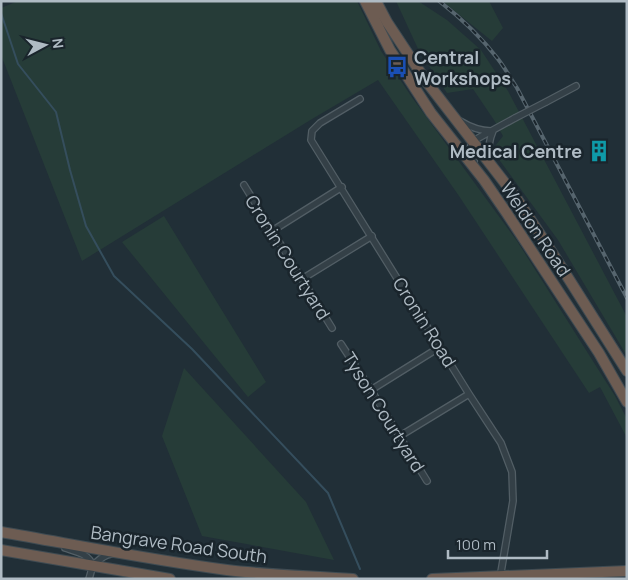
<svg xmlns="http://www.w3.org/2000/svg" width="628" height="580" font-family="Manrope,sans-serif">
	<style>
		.green { fill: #263c38 }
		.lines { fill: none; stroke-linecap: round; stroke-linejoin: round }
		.stream { stroke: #354e5d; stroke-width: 2 }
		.street-casing { stroke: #525e65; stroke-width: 8 }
		.highway-casing { stroke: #3f4b52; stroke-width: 12 }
		.street { stroke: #344047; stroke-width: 5.5 }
		.highway { stroke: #6d5c52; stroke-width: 10 }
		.rail-casing { stroke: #56656e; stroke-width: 4 }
		.rail { stroke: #1a252c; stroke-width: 2; stroke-dasharray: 5.5; stroke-linecap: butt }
		.street-bridge-casing { stroke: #525e65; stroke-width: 8; stroke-linecap: butt }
		.street-bridge { stroke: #344047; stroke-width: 5.5 }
		.labels { text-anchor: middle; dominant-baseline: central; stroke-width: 5; stroke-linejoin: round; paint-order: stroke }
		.poi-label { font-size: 18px; font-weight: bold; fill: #afbbc4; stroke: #1a252c; text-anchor: start }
		.street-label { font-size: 18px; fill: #afbbc4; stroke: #1a252c }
	</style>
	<rect width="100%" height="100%" fill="#212f37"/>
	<path class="green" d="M18,1H357L381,51L411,96L517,241L615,396L627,419V438L600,387L589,393L459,196L378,80L312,119L82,261L1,55V8Z
		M396,1H418L447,20L481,50L508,91L627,317V356L558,240L492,150L503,136L494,120L473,89L447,93L419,51Z
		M442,1H489L503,28L492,41Z
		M164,216L266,382L248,397L122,242Z
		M184,368L306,502L334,560L202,536L162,436Z"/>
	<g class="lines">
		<path class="stream" d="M1,13L18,64L56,112L70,170L86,226L114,276L192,349L328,493L360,569"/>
		<g class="street-casing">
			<path id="street" d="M360,99L320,123L312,131L311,140L469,394L501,443L512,472L513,501L500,578
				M546,102L576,86
				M460,121C470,127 479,131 491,131
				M488,160C488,150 489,140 493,131
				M474,161C470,154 468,148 473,141L515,118
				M244,185L332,328
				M272,231L342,187
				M302,279L372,236
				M341,344L371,390L427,481
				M371,390L440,347
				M400,436L469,394
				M65,548C74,551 91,554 92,566C92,570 90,575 89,579
				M92,566C98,561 103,555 111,554"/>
		</g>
		<g class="highway-casing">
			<path id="highway" d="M365,1L390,50L431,113L484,180L506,212L599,353L627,402
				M376,1L387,22L426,81L515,196L553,254L627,371
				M1,532C76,545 151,560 227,570C269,575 311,576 353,579
				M1,550L170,579
				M432,579L627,571"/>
		</g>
		<use href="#street" class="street"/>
		<use href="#highway" class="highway"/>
		<g class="rail-casing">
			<path id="rail" d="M439,1C461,18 481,37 498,59C505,68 511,79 517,88L627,298"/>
		</g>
		<use href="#rail" class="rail"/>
		<g class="street-bridge-casing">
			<path id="street-bridge" d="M515,118L546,102"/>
		</g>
		<use href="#street-bridge" class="street-bridge"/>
	</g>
	<defs>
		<g id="bus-bare" transform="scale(1.725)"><path d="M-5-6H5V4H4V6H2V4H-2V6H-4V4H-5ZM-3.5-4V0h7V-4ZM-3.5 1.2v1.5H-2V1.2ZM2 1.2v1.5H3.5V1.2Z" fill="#1a4fb4" stroke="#1a252c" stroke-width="2.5" paint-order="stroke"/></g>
		<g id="building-bare" transform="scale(1.725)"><path d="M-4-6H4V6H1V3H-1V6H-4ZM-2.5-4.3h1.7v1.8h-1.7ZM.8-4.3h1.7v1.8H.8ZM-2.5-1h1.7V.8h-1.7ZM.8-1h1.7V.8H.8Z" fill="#0f9aa8" stroke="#1a252c" stroke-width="2.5" paint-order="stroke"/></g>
	</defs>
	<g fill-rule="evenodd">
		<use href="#bus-bare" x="397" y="67"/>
		<use href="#building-bare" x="599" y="151"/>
	</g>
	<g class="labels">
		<g class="poi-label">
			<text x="414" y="57">Central<tspan x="414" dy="21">Workshops</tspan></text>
			<text x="582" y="151" text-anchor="end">Medical Centre</text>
		</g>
		<g class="street-label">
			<text transform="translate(536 229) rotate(56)">Weldon Road</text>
			<text transform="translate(288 257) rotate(58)">Cronin Courtyard</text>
			<text transform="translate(425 322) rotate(58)">Cronin Road</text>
			<text transform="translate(384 412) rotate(58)">Tyson Courtyard</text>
			<text transform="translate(179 544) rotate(8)">Bangrave Road South</text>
		</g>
	</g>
	<rect width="628" height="580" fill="none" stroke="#afbbc4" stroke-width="5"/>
	<g transform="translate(45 45) rotate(83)" stroke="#1a252c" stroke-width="4" paint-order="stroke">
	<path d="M0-4L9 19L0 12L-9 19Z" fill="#afbbc4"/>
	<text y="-8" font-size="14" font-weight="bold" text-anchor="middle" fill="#afbbc4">N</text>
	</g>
	<path d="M448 550v8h99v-8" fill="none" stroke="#afbbc4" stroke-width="2.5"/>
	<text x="456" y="550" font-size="15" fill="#afbbc4" stroke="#1a252c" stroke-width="4" paint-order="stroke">100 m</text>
</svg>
